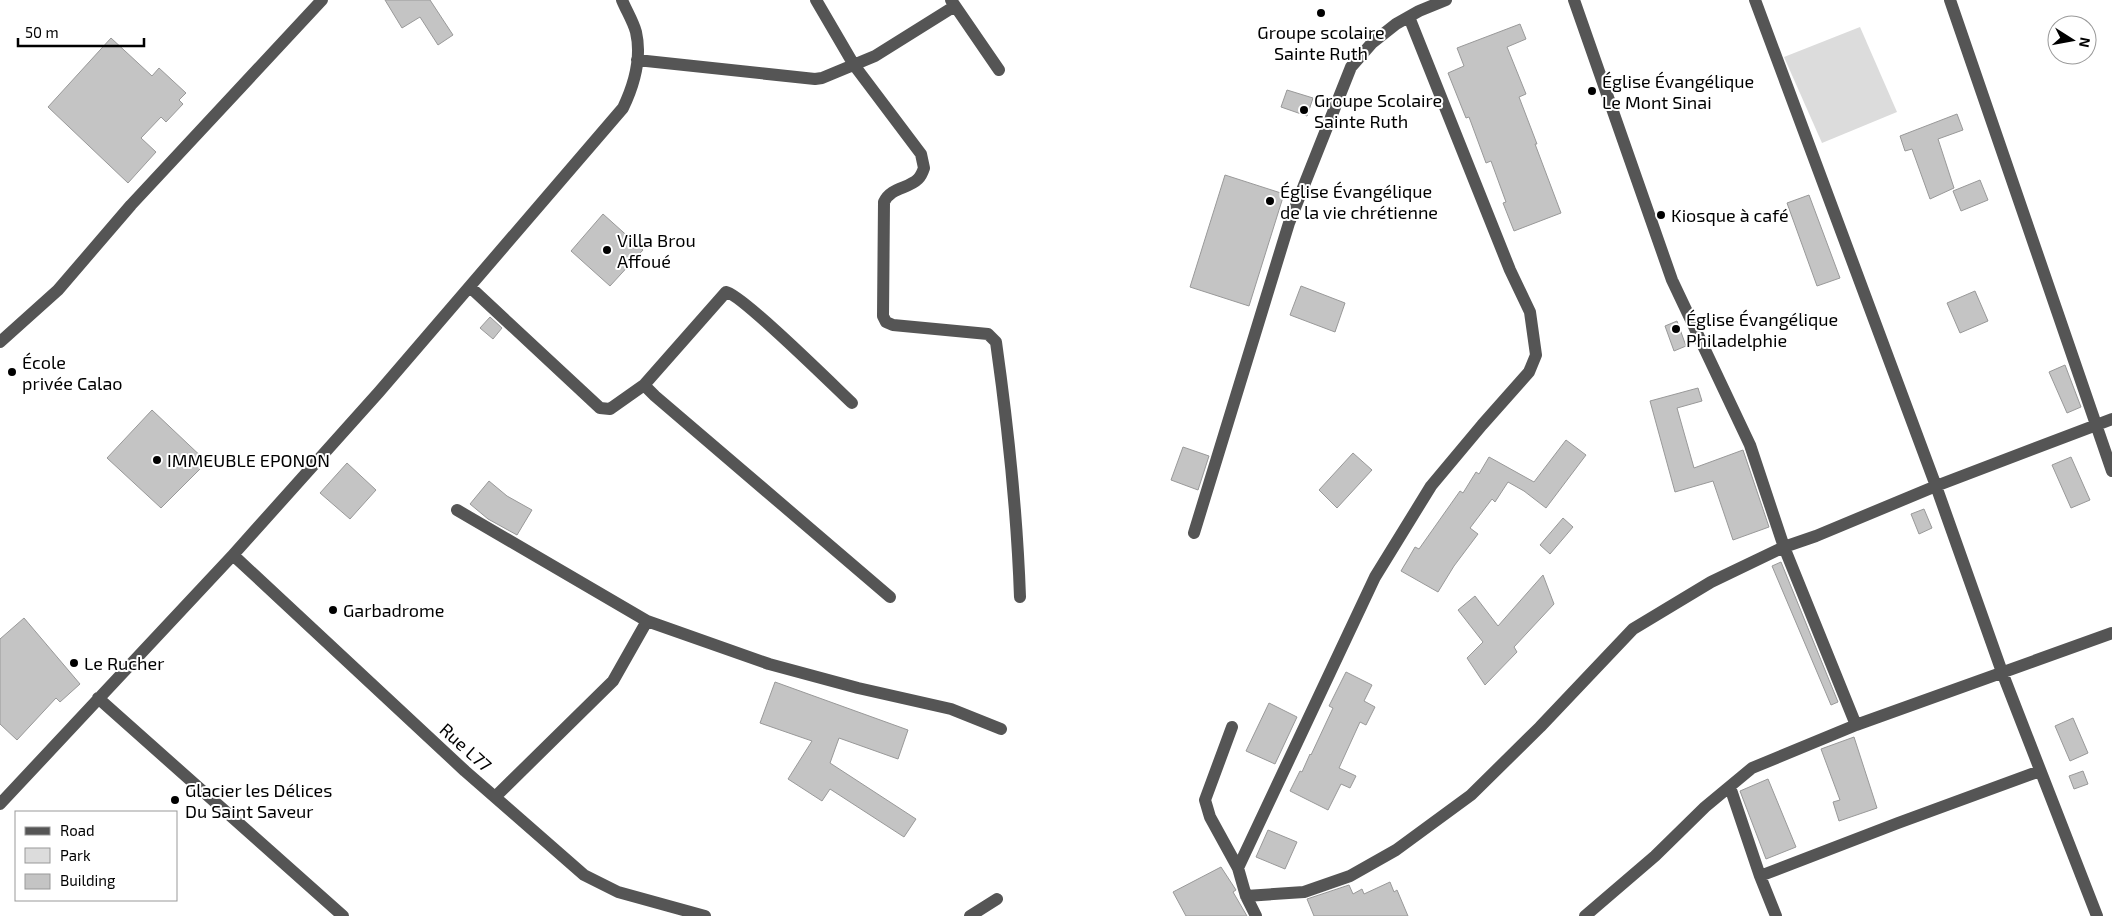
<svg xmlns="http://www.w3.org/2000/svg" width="2112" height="916" font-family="'Exo 2',sans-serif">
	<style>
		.green { fill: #dcdcdc }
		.building { fill: #c4c4c4; stroke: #999 }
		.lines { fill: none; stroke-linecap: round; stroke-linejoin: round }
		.minor { stroke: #555; stroke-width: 12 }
		.poi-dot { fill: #000; stroke: #fff; stroke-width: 2 }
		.labels { text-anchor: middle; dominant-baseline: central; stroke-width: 4; stroke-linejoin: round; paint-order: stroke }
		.poi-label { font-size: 18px; fill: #000; stroke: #fff; text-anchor: start }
		.street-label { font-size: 18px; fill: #000; stroke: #fff }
	</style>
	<rect width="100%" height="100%" fill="#fff"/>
	<path class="green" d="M1860,27L1897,112L1822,143L1784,57Z"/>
	<path class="building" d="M385,0H430L453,35L438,45L420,17L402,28Z
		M1520,24L1526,39L1507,47L1526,94L1519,97L1537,144H1535L1561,213L1514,231L1503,203L1506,202L1491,161L1486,163L1469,117L1466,118L1448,73L1464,66L1457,48Z
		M111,38L152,76L159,68L186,93L179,100L183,104L166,122L161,117L141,138L156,152L128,183L48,107Z
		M1287,90L1313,98L1307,116L1281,107Z
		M1957,114L1963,130L1938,139L1954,188L1930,199L1912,149L1905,151L1900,136Z
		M1225,175L1284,194L1249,306L1190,287Z
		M1980,180L1988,200L1961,211L1953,191Z
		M1809,195L1840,278L1817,286L1787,203Z
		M603,214L643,250L610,286L571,251Z
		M1301,286L1345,303L1335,332L1290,315Z
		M1975,291L1988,321L1960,333L1947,303Z
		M490,317L502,328L493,339L480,328Z
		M1677,321L1686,346L1674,351L1665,326Z
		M2065,365L2081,407L2067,413L2049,372Z
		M1698,388L1702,401L1677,408L1694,468L1743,450L1769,527L1733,540L1713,481L1675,492L1650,401Z
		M152,410L207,462L161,508L107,458Z
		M1566,440L1586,455L1546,508L1524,491L1508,482L1495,502L1492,499L1470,528L1478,534L1454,566L1438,592L1401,571L1415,547L1419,549L1460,491L1463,493L1476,472L1479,474L1489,457L1534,482Z
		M1183,447L1209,456L1198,490L1171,480Z
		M1353,453L1372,470L1337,508L1319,490Z
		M2071,457L2090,500L2071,508L2052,465Z
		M347,463L376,490L350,519L320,493Z
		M489,481L507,496L532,510L517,535L488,519L470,504Z
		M1924,509L1932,528L1919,534L1911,514Z
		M1563,518L1573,527L1550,554L1540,545Z
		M1781,562L1838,702L1831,705L1772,566Z
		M1543,575L1554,604L1514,647L1517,652L1485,685L1467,658L1483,642L1458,610L1475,596L1498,626Z
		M24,618L80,684L60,702L56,698L17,740L0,724V639Z
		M1346,672L1372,685L1364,701L1375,707L1366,725L1360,722L1339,768L1356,776L1350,788L1341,784L1328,810L1290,791L1300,771L1302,772L1310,754L1311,755L1333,708L1329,706Z
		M775,682L908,730L898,759L839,738L830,763L916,819L904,837L830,789L822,801L788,779L812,741L760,723Z
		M1269,703L1297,717L1275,764L1246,751Z
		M2073,718L2088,753L2070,761L2055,726Z
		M1854,737L1877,808L1839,821L1833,802L1840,800L1821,749Z
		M2083,771L2088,784L2074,789L2069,776Z
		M1768,779L1796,847L1766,859L1740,791Z
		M1268,830L1297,842L1285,869L1256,857Z
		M1221,867L1236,890L1233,892L1247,916H1186L1173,892Z
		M1390,882L1394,892L1397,890L1408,916H1314L1307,899L1349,885L1353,894L1362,889L1364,894Z"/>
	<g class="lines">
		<path class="minor" d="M816,0L854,65L921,154L924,168C923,171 921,176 918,179C908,189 891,187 884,202L883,316L886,322L893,325L988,334L996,342C1008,427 1017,511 1020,597
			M951,0L999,70
			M1574,0L1672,280L1750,445L1784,547L1856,725
			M1755,0L1936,486L2002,672L2097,916
			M1950,0L2112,471
			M637,60L815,79L822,78L875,56L955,6
			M470,287L600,408L610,409L644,385L655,396L890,597
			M0,342L58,290L131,205L322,0
			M644,385L726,292C741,294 834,386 852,403
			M457,510L647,621L613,681L495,797
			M1194,533L1289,223L1351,67L1372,43L1396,24L1419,11L1446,0
			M233,555L465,771L584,875L618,892L705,916
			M647,621L769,664L858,688L951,709L1001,729
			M98,698L343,916
			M1232,727L1205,800L1210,817L1238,868L1246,896L1256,916
			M1730,787L1760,876L1776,916
			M0,804L233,555L379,392L623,108C634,85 642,58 636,32C633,21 626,10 622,0
			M1238,868L1375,577L1431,486L1482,425L1529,372L1536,355L1530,312L1510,270L1409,17
			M1760,876L1898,823L2040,771
			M1246,896L1304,892L1350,876L1396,850L1471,795L1540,727L1633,629L1711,582L1784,547L1816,536L1936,486L2112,419
			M970,916L997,899
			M1585,916L1655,856L1705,807L1752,768L1856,725L2112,633"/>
	</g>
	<g class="poi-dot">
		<circle cx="1321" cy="13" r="5"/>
		<circle cx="1592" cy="91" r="5"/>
		<circle cx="1304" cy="110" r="5"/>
		<circle cx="1270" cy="201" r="5"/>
		<circle cx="1661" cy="215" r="5"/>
		<circle cx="607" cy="250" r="5"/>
		<circle cx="1676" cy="329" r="5"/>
		<circle cx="12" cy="372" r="5"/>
		<circle cx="157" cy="460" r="5"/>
		<circle cx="333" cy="610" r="5"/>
		<circle cx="74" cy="663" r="5"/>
		<circle cx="175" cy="800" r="5"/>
	</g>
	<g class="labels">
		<g class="poi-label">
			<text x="1321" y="32" text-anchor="middle">Groupe scolaire<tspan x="1321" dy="21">Sainte Ruth</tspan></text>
			<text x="1602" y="81">Église Évangélique<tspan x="1602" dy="21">Le Mont Sinai</tspan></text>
			<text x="1314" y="100">Groupe Scolaire<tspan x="1314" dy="21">Sainte Ruth</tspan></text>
			<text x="1280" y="191">Église Évangélique<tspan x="1280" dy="21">de la vie chrétienne</tspan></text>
			<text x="1671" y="215">Kiosque à café</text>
			<text x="617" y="240">Villa Brou<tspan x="617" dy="21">Affoué</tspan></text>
			<text x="1686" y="319">Église Évangélique<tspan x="1686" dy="21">Philadelphie</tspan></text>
			<text x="22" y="362">École<tspan x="22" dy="21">privée Calao</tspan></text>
			<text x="167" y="460">IMMEUBLE EPONON</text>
			<text x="343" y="610">Garbadrome</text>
			<text x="84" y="663">Le Rucher</text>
			<text x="185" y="790">Glacier les Délices<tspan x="185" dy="21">Du Saint Saveur</tspan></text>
		</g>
		<g class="street-label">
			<text transform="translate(466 747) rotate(42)">Rue L77</text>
		</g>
	</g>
	<rect x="15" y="811" width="162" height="90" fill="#ffffff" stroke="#999999"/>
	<rect x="25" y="827" width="25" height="8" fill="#555555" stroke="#999999"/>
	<text x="60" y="836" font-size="15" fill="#000000">Road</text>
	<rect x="25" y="848" width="25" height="15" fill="#dcdcdc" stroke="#999999"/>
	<text x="60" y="861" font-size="15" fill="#000000">Park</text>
	<rect x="25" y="874" width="25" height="15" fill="#c4c4c4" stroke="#999999"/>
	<text x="60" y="886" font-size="15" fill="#000000">Building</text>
	<g transform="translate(2072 40) rotate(101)"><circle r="24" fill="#ffffff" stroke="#999999"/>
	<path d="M0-4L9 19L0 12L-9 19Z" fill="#000000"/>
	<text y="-8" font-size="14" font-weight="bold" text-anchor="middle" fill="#000000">N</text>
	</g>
	<path d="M18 38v8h126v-8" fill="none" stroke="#000000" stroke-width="2.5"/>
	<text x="25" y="38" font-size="15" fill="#000000" stroke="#ffffff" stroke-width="4" paint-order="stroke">50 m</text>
</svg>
